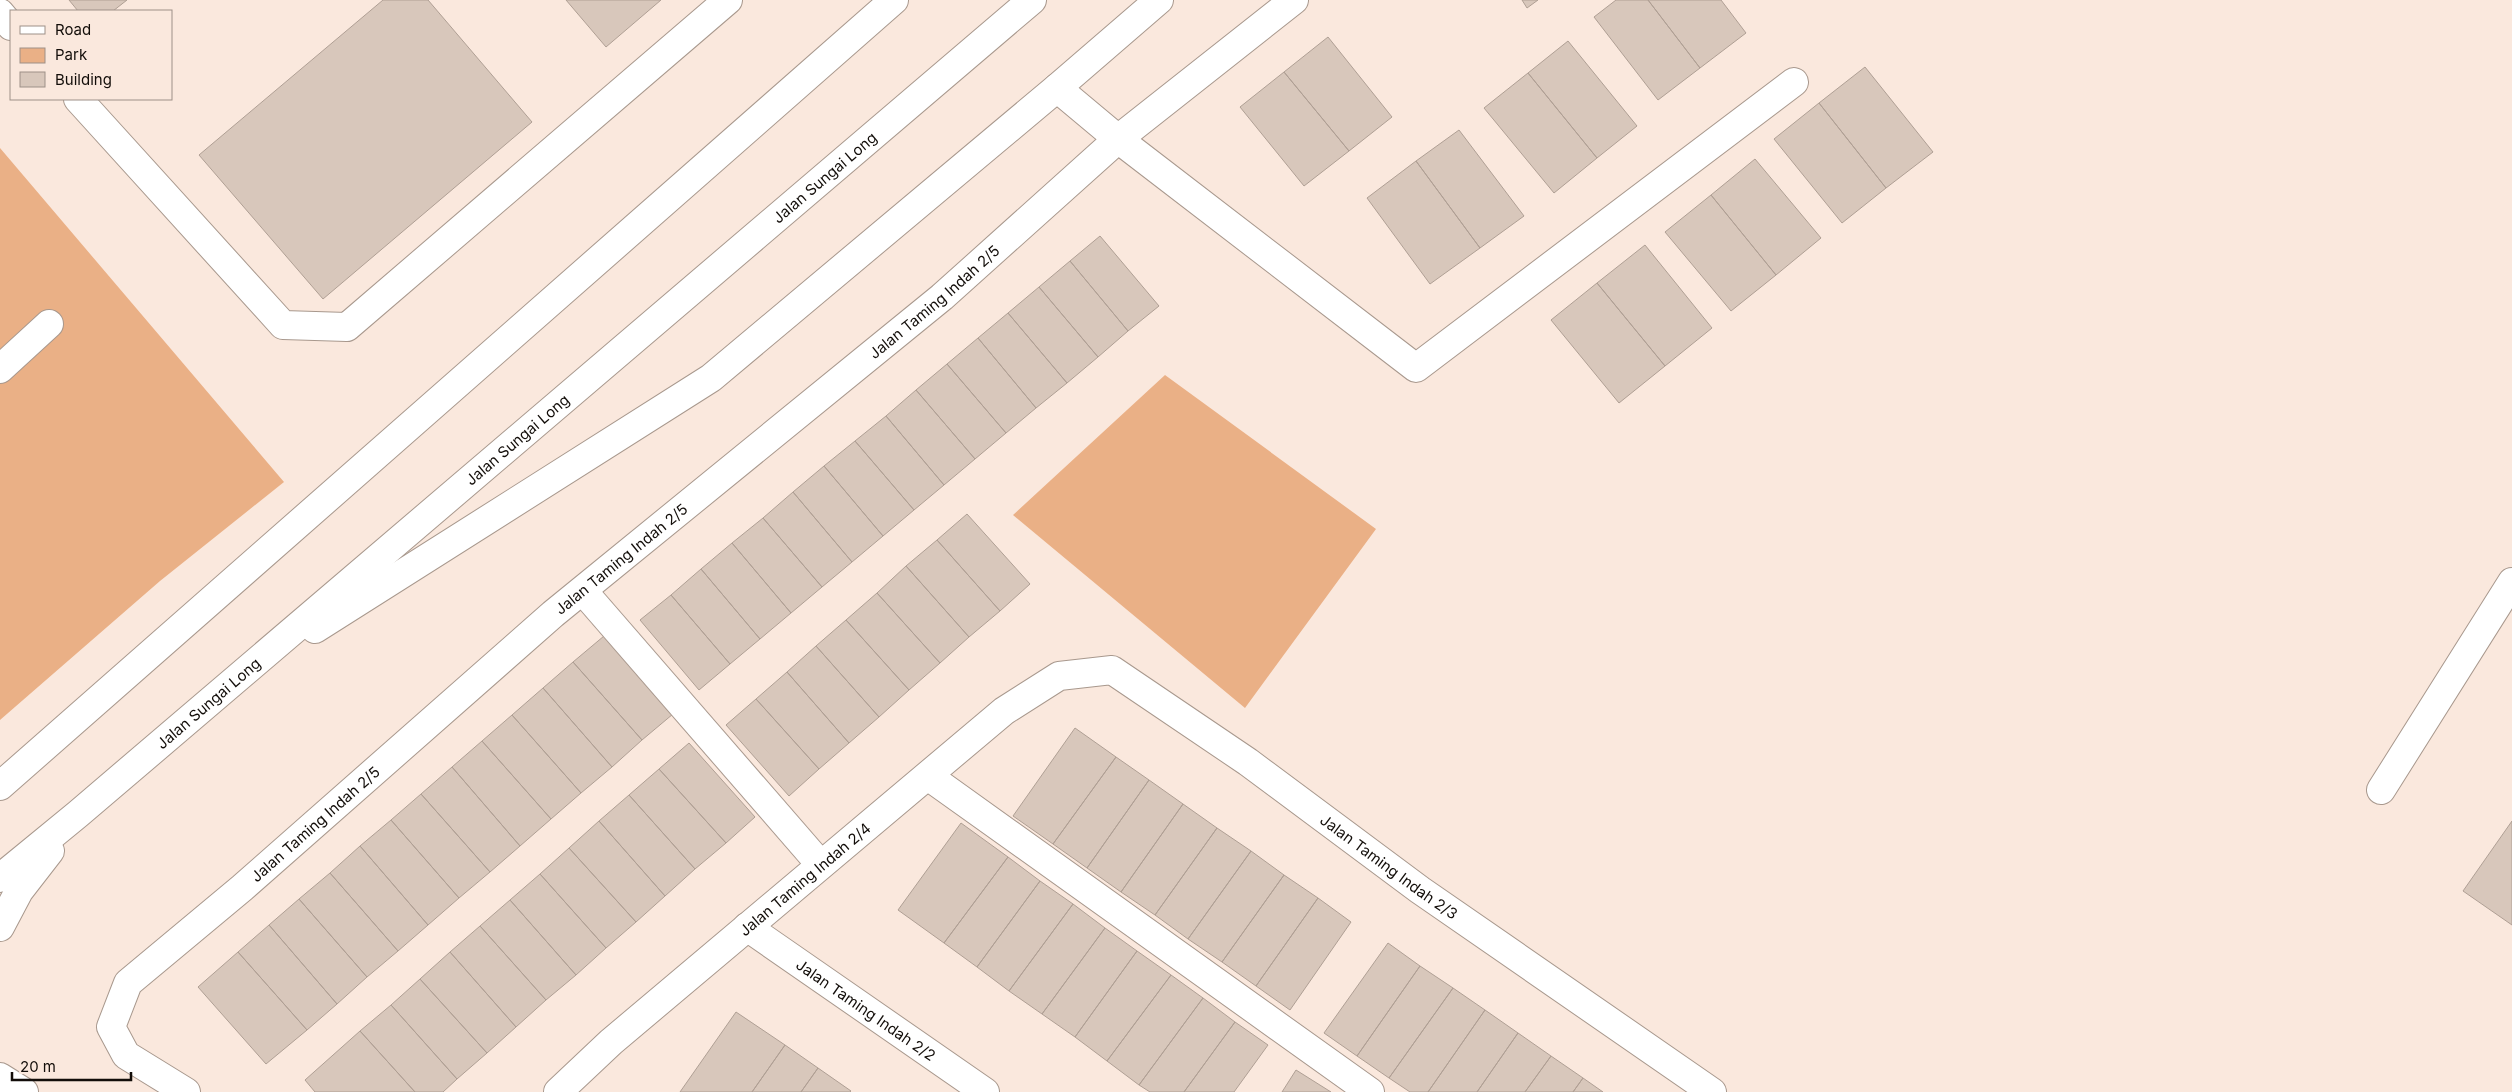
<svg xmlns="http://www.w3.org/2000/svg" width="2512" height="1092" font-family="Inter,sans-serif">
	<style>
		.green { fill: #eab086 }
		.building { fill: #d8c7bb; stroke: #af9f94 }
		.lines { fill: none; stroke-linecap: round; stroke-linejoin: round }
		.minor-casing { stroke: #a8988d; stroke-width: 30 }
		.minor { stroke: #fff; stroke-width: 28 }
		.labels { text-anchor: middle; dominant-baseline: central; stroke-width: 4; stroke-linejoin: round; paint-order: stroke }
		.street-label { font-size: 15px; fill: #120d09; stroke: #fae8dd }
	</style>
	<rect width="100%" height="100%" fill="#fae8dd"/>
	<path class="green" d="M0,148L284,482L160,581L0,720Z
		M1165,375L1376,529L1245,708L1013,515Z"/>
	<path class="building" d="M69,0H127L113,11H78Z
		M383,0H428L532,122L323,299L199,155Z
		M566,0H661L606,47Z
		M1522,0H1538L1527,8Z
		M1616,0H1648L1700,68L1658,100L1594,17Z
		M1648,0H1721L1746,33L1700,68Z
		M1328,37L1392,117L1349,151L1284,72Z
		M1568,41L1637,126L1597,158L1528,73Z
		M1865,67L1933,152L1886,188L1819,103Z
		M1284,72L1349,151L1304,186L1240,107Z
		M1528,73L1597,158L1554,193L1484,108Z
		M1819,103L1886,188L1842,223L1774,139Z
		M1459,130L1524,216L1480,248L1416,161Z
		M1755,159L1821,238L1776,275L1711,195Z
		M1416,161L1480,248L1430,284L1367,198Z
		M1711,195L1776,275L1731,311L1665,232Z
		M1100,236L1159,306L1128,331L1070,261Z
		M1645,245L1712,328L1665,366L1597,283Z
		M1070,261L1128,331L1098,357L1039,287Z
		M1597,283L1665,366L1619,403L1551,320Z
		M1039,287L1098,357L1067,383L1008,313Z
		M1008,313L1067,383L1036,408L978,338Z
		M978,338L1036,408L1006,433L947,364Z
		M947,364L1006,433L975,459L916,390Z
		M916,390L975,459L944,485L886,416Z
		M886,416L944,485L914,510L855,441Z
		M855,441L914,510L883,536L824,466Z
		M824,466L883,536L852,562L793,492Z
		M793,492L852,562L822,587L763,518Z
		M967,514L1030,584L1000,611L937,540Z
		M763,518L822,587L791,613L732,543Z
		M937,540L1000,611L969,637L906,566Z
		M732,543L791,613L760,639L701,569Z
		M906,566L969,637L940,663L877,593Z
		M701,569L760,639L730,664L671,595Z
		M877,593L940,663L909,690L846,620Z
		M671,595L730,664L699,690L640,620Z
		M846,620L909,690L879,717L816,646Z
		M604,636L673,714L642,740L573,662Z
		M816,646L879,717L849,743L787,672Z
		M573,662L642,740L612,767L543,688Z
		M787,672L849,743L819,769L756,699Z
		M543,688L612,767L581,793L512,715Z
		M756,699L819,769L789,796L726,725Z
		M512,715L581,793L551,819L482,741Z
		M1075,728L1116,757L1053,844L1013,816Z
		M482,741L551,819L520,846L452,767Z
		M689,743L755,817L726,843L659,769Z
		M1116,757L1149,780L1087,868L1053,844Z
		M452,767L520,846L490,872L421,794Z
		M659,769L726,843L695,869L629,795Z
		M1149,780L1183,804L1121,892L1087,868Z
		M421,794L490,872L459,898L391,820Z
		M629,795L695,869L665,896L599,821Z
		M1183,804L1217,828L1155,915L1121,892Z
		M391,820L459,898L428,925L360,846Z
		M599,821L665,896L636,922L569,848Z
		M2512,821V925L2463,891Z
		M961,823L1008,857L944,943L898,910Z
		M1217,828L1251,851L1188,939L1155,915Z
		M360,846L428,925L398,951L330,873Z
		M569,848L636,922L606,948L540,874Z
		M1251,851L1284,875L1222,962L1188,939Z
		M1008,857L1040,881L977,967L944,943Z
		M330,873L398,951L367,977L299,899Z
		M540,874L606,948L576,975L510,900Z
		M1284,875L1318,898L1256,986L1222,962Z
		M1040,881L1073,904L1009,991L977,967Z
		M1318,898L1351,922L1290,1010L1256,986Z
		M299,899L367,977L337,1004L269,925Z
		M510,900L576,975L546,1000L480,926Z
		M1073,904L1105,928L1042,1014L1009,991Z
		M269,925L337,1004L307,1030L238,952Z
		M480,926L546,1000L516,1027L450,952Z
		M1105,928L1137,951L1075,1037L1042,1014Z
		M1388,943L1420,966L1357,1056L1324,1033Z
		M1137,951L1171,975L1107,1061L1075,1037Z
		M238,952L307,1030L266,1064L198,987Z
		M450,952L516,1027L487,1053L420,979Z
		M1420,966L1453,988L1389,1078L1357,1056Z
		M1171,975L1203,998L1139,1085L1107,1061Z
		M420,979L487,1053L457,1079L391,1005Z
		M1453,988L1485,1010L1428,1092H1410L1389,1078Z
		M1203,998L1235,1022L1184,1092H1150L1139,1085Z
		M391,1005L457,1079L443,1092H415L360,1031Z
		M1485,1010L1518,1033L1477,1092H1428Z
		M736,1012L785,1045L752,1092H680Z
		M1235,1022L1268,1045L1234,1092H1184Z
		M360,1031L415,1092H315L305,1080Z
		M1518,1033L1551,1056L1525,1092H1477Z
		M785,1045L818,1068L801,1092H752Z
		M1551,1056L1583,1078L1573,1092H1525Z
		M818,1068L851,1091L850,1092H801Z
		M1296,1070L1331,1092H1282Z
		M1583,1078L1603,1092H1573Z"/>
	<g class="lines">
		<g class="minor-casing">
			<g id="minor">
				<path d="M0,13L11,26"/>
				<path d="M1057,88L1118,139L1416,368L1794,82"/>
				<path d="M78,99L283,325L347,327L728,0"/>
				<path d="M0,369L49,324"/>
				<path d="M583,591L820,864"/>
				<path d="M315,629L711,378L1057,88L1159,0"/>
				<path d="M928,776L1370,1092"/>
				<path d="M0,786L894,0"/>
				<path d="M2381,790L2512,582"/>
				<path id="s1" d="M0,878L78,814L1032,0"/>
				<path d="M0,927L19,891L50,851"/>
				<path id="s2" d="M747,927L985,1092"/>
				<path d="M0,1077L24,1092"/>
				<path id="s3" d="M186,1092L126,1055L111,1027L128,983L242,888L553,614L942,297L1118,139L1294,0"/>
				<path id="s4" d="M558,1092L611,1042L1004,711L1059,676L1112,670L1248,762L1420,890L1712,1092"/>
			</g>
		</g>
		<use href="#minor" class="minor"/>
	</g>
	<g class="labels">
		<g class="street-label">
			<text stroke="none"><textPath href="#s1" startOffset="1082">Jalan Sungai Long</textPath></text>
			<text stroke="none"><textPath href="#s3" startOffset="1205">Jalan Taming Indah 2/5</textPath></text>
			<text stroke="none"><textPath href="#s1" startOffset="678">Jalan Sungai Long</textPath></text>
			<text stroke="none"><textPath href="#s3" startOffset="800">Jalan Taming Indah 2/5</textPath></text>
			<text stroke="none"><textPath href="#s1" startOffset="272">Jalan Sungai Long</textPath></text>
			<text stroke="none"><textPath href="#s3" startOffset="395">Jalan Taming Indah 2/5</textPath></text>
			<text stroke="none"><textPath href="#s4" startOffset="1045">Jalan Taming Indah 2/3</textPath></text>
			<text stroke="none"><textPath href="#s4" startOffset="326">Jalan Taming Indah 2/4</textPath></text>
			<text stroke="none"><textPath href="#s2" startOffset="145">Jalan Taming Indah 2/2</textPath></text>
		</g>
	</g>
	<rect x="10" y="10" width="162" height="90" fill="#fae8dd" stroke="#9d9088"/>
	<rect x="20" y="26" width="25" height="8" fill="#ffffff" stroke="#9d9088"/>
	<text x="55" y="35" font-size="15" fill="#120d09">Road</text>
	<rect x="20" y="48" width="25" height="15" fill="#eab086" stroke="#9d9088"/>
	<text x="55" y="60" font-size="15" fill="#120d09">Park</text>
	<rect x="20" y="72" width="25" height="15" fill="#d8c7bb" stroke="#9d9088"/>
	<text x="55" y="85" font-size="15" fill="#120d09">Building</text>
	<path d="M12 1072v8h119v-8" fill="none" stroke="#120d09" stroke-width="2.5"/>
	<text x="20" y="1072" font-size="15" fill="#120d09" stroke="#fae8dd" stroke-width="4" paint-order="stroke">20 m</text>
</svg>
